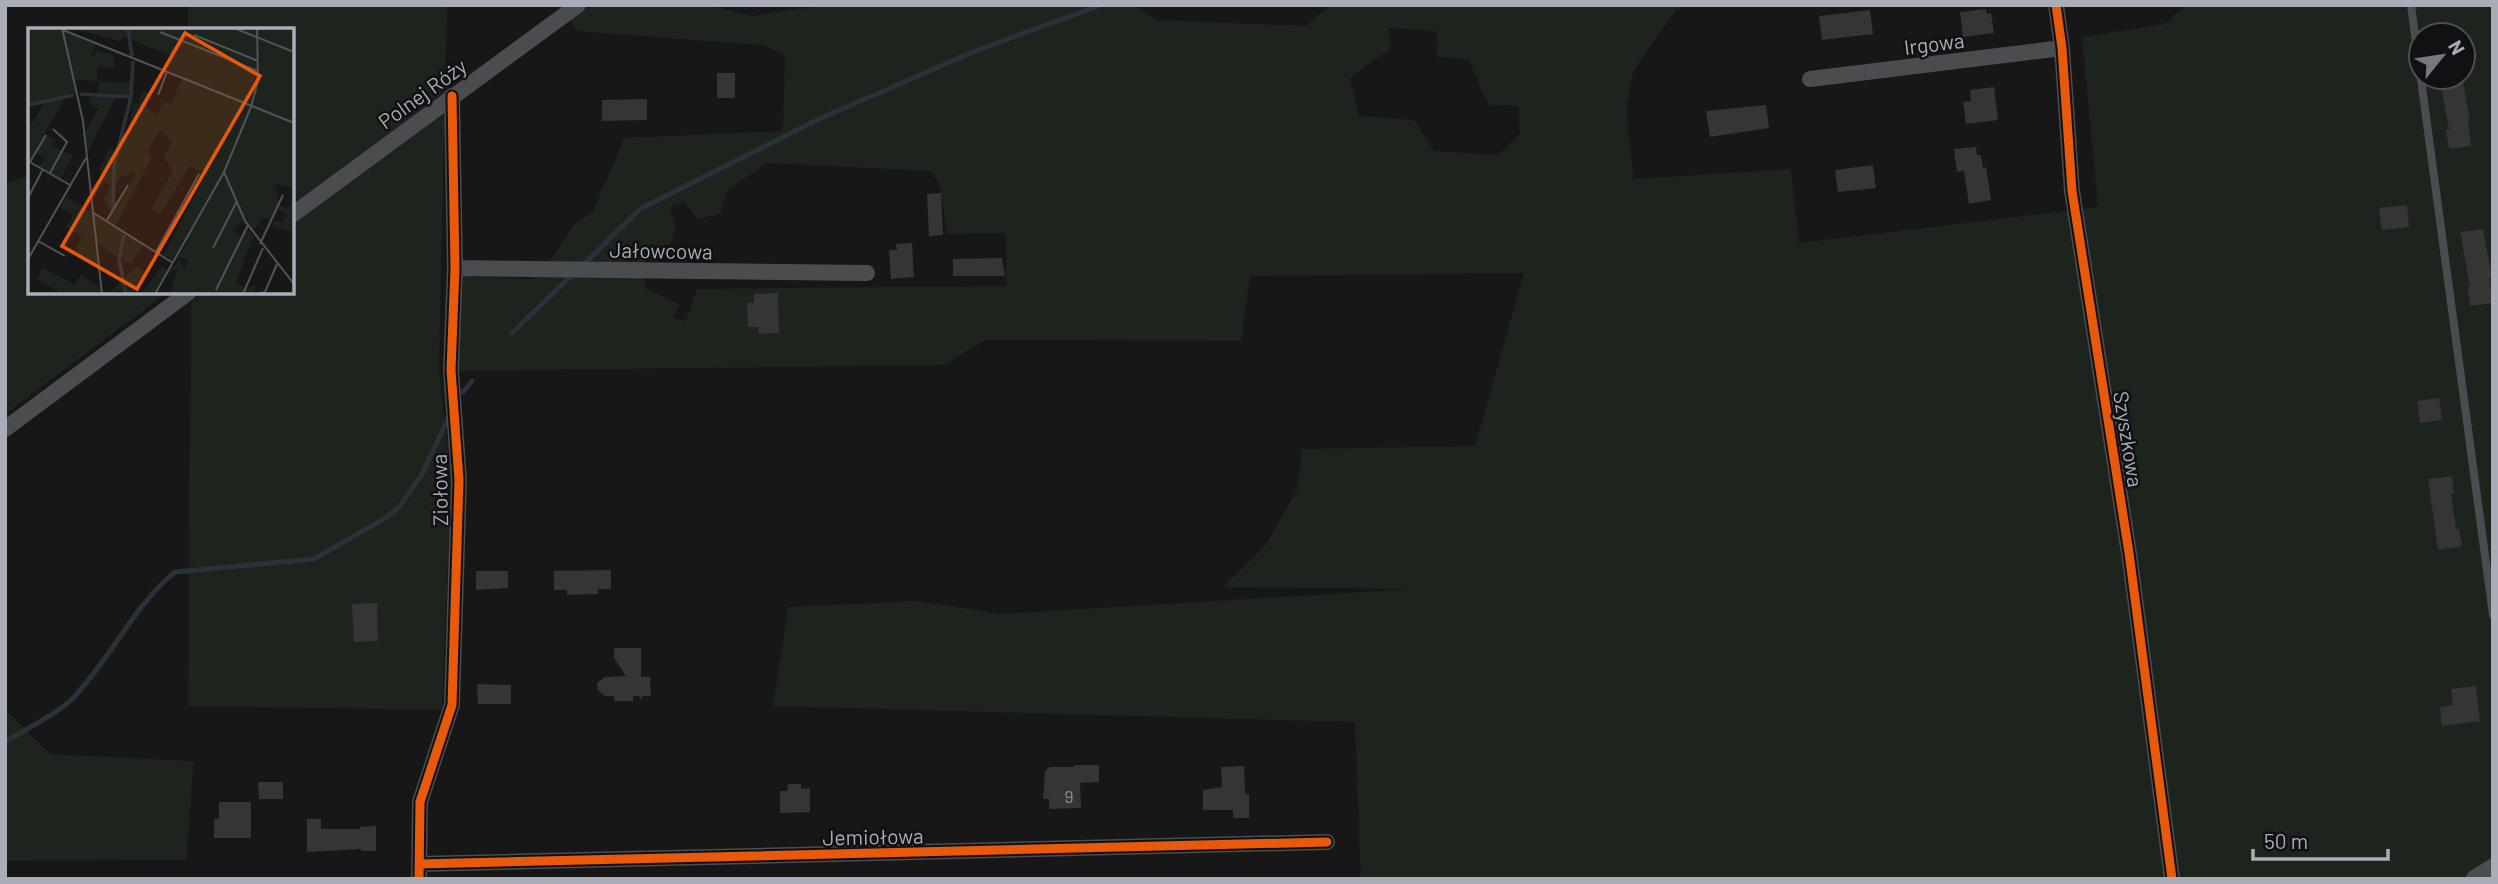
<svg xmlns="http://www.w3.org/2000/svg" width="2498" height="884" font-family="Barlow,sans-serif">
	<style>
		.green { fill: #1d241e; fill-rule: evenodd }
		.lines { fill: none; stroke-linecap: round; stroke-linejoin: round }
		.stream { stroke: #2a3239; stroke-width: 5 }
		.building { fill: #353536 }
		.service { stroke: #4b4c50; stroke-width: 8 }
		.minor { stroke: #4b4c50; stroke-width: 16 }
		.tertiary { stroke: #4b4c50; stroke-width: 19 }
		.cycleway-casing { stroke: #111113; stroke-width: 13 }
		.cycleway { stroke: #e8590c; stroke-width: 9 }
		.labels { text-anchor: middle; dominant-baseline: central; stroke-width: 5; stroke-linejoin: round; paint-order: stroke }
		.number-label { font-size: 18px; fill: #8b8f98 }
		.street-label { font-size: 21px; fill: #a8adb8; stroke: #111113 }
		.inset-river { fill: none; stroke: #2a3239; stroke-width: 3.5 }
		.inset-road { fill: none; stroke: #515357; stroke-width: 2 }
		.view { fill: #e8590c; fill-opacity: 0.15; stroke: #e8590c; stroke-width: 3.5 }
		.inset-edge { fill: none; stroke: #a8adb8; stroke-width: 3.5 }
	</style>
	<rect width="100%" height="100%" fill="#171717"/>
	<path class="green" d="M188,5H447L439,369L451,475L442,710L188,706L191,302L204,292H292V226L298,221L296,190L292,193V30H188Z
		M592,5H707L753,16L787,10L832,5H1086V8L1133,5L1157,20L1306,26L1330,5H1684L1675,11L1633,72L1626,111L1634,179L1791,169L1799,243L2098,207L2082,37L2165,24L2186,5H2493V879H1361L1355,722L773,706L788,607L918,601L1001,614L1413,589L1223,587L1265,546L1297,490L1302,449L1475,446L1524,273L1250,276L1241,341L985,340L945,365L457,371L462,276L533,279L557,252L573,225L593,212L624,138L783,131L785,55L762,45L576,31L571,20ZM1388,28L1436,31L1438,57L1468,59L1489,105L1519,106L1520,134L1499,155L1434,151L1414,120L1359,116L1350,78L1391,48ZM2421,35H2463V77H2421ZM767,163L930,171L939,182L947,234L1006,233V286L697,289L686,321L673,318L679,304L645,288V256L671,243L676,227L670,207L685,202L697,219L720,214L728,190Z
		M30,176V292H168L5,414V183Z
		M5,709L50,754L194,761L186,860L5,861Z"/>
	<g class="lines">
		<path class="stream" d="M583,265L640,209L817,120L975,51L1101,5
			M512,333L572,275
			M463,392L472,381
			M5,742C26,729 57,714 73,698C110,660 134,605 175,572L314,559L387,517L399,507L421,476L449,417"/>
	</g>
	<path class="building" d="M1986,9L1987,14L1991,13L1994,33L1963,37L1960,12Z
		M1870,10L1873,34L1822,40L1819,16Z
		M717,73H735V98H717Z
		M2439,77H2462L2470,121H2468L2471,146L2449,149L2446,130H2449L2448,123Z
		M1994,87L1998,120L1966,124L1963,102L1971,101L1970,90Z
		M647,99V120L602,121V100Z
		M1766,105L1769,128L1710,137L1706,111Z
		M1976,147L1977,155H1981L1983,168L1986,167L1991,200L1969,204L1964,171L1957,172L1954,149Z
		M1873,165L1876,188L1838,192L1835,170Z
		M941,193L943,235L929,236L927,194Z
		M2407,205L2409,227L2382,230L2379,208Z
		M2483,229L2492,278H2489L2493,303L2470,306L2468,287L2470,286L2460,232Z
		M912,243L914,277L891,279L889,250H897L896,244Z
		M1002,258L1005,276H953V259Z
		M778,293L779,333L759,334L758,327H748L747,303H754V294Z
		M2439,398L2442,420L2420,423L2417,401Z
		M2452,476L2454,493L2451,494L2456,529H2459L2462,546L2438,550L2428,479Z
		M611,570V589H598V594L567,595V590H554V571Z
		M476,571H508V588L476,590Z
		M377,603L378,641L354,642L352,604Z
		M614,648H641V677H650L651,696H642V701L639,696H633V701H614V696H605L598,690L597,683L605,677L626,676L614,658Z
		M477,684L511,685V704H478Z
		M2476,686L2480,721L2442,726L2440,707L2453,705L2451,689Z
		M1074,765H1099V782L1080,783L1081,808L1049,809V799H1043L1045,772L1049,767H1074Z
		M1244,766L1245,794H1249V818H1233V810H1203V790L1222,787L1221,767Z
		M258,782H283V799H259Z
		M788,784H801V789L810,788V812L780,813V791H787Z
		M219,802H251V838H214V819H219Z
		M307,819H321V829H360V827L376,826V851H361V849L307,852Z"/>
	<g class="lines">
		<path class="service" d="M2411,5L2493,615"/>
		<path class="minor" d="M2056,5L2062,48L2072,191L2129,553L2172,879
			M1810,79L2062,48
			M292,215L578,5
			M455,268L867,273
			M5,429L189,292
			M419,864L1327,842
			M419,879L420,802L452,705L459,480L451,370L455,268L452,96"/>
		<path class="tertiary" d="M2475,879L2493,868"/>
		<g class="cycleway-casing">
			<path id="cycleway" d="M2056,5L2062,48L2072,191L2129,553L2172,879
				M419,864L1327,842
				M419,879L420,802L452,705L459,480L451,370L455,268L452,96"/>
		</g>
		<use href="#cycleway" class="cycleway"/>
	</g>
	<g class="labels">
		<g class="number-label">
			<text x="1069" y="796">9</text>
		</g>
		<g class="street-label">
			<text transform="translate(1934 43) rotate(-7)">Irgowa</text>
			<text transform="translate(422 93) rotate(-36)">Polnej Róży</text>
			<text transform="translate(661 250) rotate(1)">Jałowcowa</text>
			<text transform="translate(2129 439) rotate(81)">Szyszkowa</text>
			<text transform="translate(439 490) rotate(-91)">Ziołowa</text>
			<text transform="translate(873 836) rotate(-1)">Jemiołowa</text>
		</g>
	</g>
	<g transform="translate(28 28)">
		<rect width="266" height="266" fill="#171717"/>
		<path d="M0,0H28L67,16L63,31L70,22L86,28V40L69,39L70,53L102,55V69H88L59,125L58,103L70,81L61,76L65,66H70V53L46,52L48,64L38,68L16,106L28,112L25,118L45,128L32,152L11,140L17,130L8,125L0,134V102L16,75L0,76ZM43,0H266V160L247,156L251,173L242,192L236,190L225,203L213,194L204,203L213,208L218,198L225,209L208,255L219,260L229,257L225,266H142L150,240L140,245L152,231L156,241L160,232L149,229L160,215L155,214L144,232L135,227L178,147L162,138L132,186L124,180L147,139L144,142L136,129L144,114L132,102L119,124L124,129L88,197L80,192L84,186L76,171L83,157L77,154L65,170L63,159L75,147L69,139H73L82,120L88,125L100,108L105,75L111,76L114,62L122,66L117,71L120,82L129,87L136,73L143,76L155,49L139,42L141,27L96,9L91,13ZM103,144L108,146L90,177L85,170L86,160L94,147L100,148ZM260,164L266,167V204L244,198L247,192L254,195L259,186L250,182L252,177L261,180L265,170ZM38,169L116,215L103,236L69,216L65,202L70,239L49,228L48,220L54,208L38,199L45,187L32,180ZM108,239L116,244L104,266L90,262L82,265ZM133,239L140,241L125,266H114ZM15,240L47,257L53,247L72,259L73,266H35L9,251Z" fill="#1d241e" fill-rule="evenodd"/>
		<path class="inset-river" d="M100,0L104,28M52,66L103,69L105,33M0,77L46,67M85,180L86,137L103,69M96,207L91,231L98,266"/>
		<path class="inset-road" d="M34,0L55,93L74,266M206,0L266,24M35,2L266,95M132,4L230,43M166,7L230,33M130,67L139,44M0,133L42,157M2,134L18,107M196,144L217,193L266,256M22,145L39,114L25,101M0,170L15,141M64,184L145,235M79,192L100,157M10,213L37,228M232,216L255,167M185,220L209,173M128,224L171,146M0,231L58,130M188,262L220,197M127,266L196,144L223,79L230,53L229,0M215,266L235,220M230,266L237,264L249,236"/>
		<path class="view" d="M157,5L232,48L109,261L34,218Z"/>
		<rect width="266" height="266" class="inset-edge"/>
	</g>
	<rect width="2498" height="884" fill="none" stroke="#a8adb8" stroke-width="14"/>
	<g transform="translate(2442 56) rotate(60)"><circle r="33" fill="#111113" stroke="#4d4f55" stroke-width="2"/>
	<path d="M0-5L12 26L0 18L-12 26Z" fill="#757880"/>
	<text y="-10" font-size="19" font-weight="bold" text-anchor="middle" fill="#a8adb8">N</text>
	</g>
	<path d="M2253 849v10h135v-10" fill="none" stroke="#a8adb8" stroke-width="3.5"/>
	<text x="2264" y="849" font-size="21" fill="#a8adb8" stroke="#111113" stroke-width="5" paint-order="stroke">50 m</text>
</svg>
